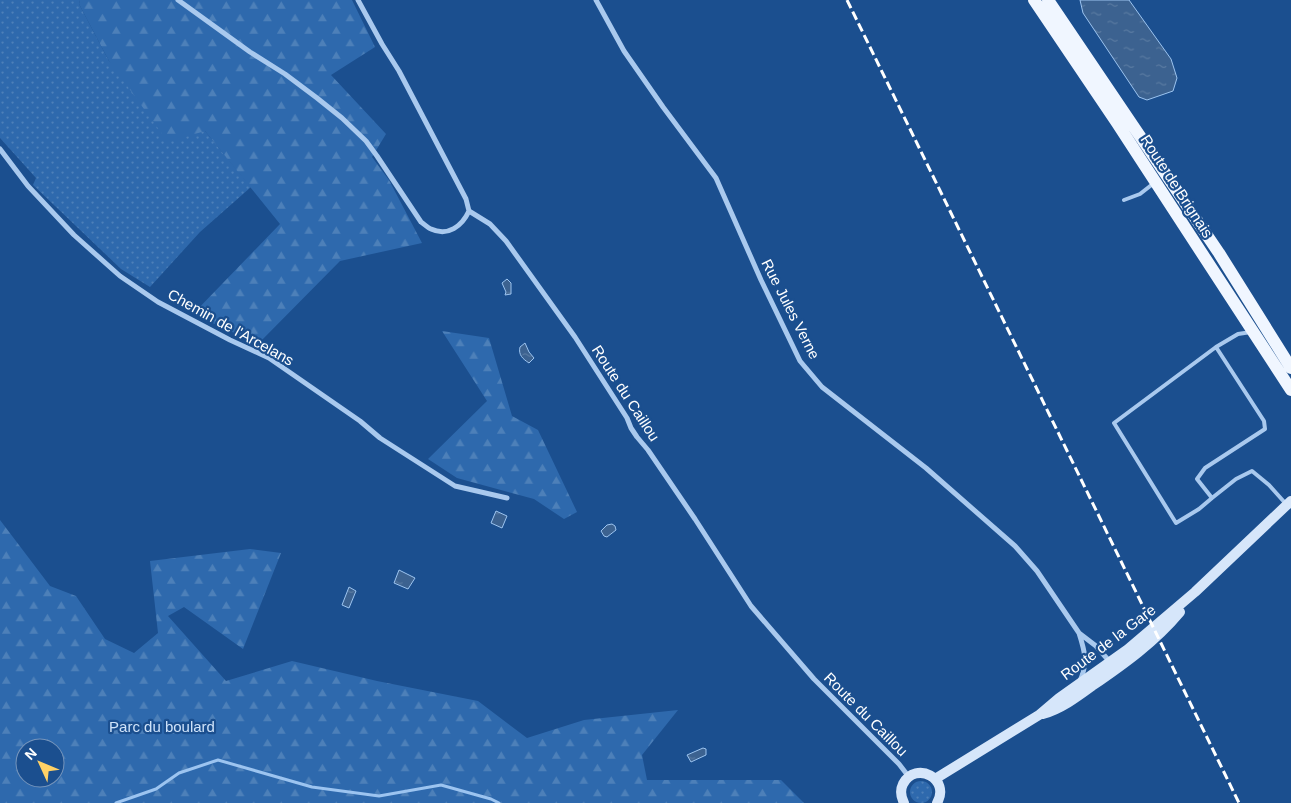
<svg xmlns="http://www.w3.org/2000/svg" width="1291" height="803" font-family="Helvetica,sans-serif">
	<style>
		.grass { fill: url(#grass-dots) }
		.forest { fill: url(#forest-firs); fill-rule: evenodd }
		.water { fill: url(#water-ripples); stroke: #9cc4f0 }
		.lines { fill: none; stroke-linecap: round; stroke-linejoin: round }
		.stream { stroke: #9cc4f0; stroke-width: 3 }
		.service { stroke: #a9c9ee; stroke-width: 4 }
		.minor { stroke: #a9c9ee; stroke-width: 5 }
		.secondary { stroke: #d6e6fa; stroke-width: 10 }
		.primary { stroke: #f0f6ff; stroke-width: 12 }
		.rail { stroke: #fff; stroke-width: 3; stroke-dasharray: 9 4; stroke-linecap: butt }
		.labels { text-anchor: middle; dominant-baseline: central; stroke-width: 4.5; stroke-linejoin: round; paint-order: stroke }
		.street-label { font-size: 15px; fill: #fff; stroke: #1b4f8f }
		.park-label { font-size: 15px; fill: #cfe3fa; stroke: #1b4f8f }
	</style>
	<defs>
		<pattern id="grass-dots" width="8" height="8" patternUnits="userSpaceOnUse" patternTransform="scale(1.25)"><rect width="8" height="8" fill="#2e69ad"/><path d="M2 2h.1M6 6h.1" fill="none" stroke="#4d80b9" stroke-width="1.8" stroke-linecap="round"/></pattern>
		<pattern id="forest-firs" width="22" height="20" patternUnits="userSpaceOnUse" patternTransform="scale(1.25)"><rect width="22" height="20" fill="#2e69ad"/><path d="M5 1l3.5 6h-7zM16 11l3.5 6h-7z" fill="#4d80b9"/></pattern>
		<pattern id="water-ripples" width="26" height="14" patternUnits="userSpaceOnUse" patternTransform="scale(1.25)"><rect width="26" height="14" fill="#3c6290"/><path d="M2 4q2-2 4 0t4 0M15 11q2-2 4 0t4 0" fill="none" stroke="#597aa1"/></pattern>
	</defs>
	<rect width="100%" height="100%" fill="#1b4f8f"/>
	<path class="grass" d="M0,0H80L79,4L109,61L205,131L251,187L200,232L150,287L121,269L33,185L36,178L0,138Z
		M910 792a11 11 0 1 1 22 0a11 11 0 1 1-22 0Z"/>
	<path class="forest" d="M80,0H352L375,47L331,75L386,134L372,157L389,180L422,243L340,261L258,344L193,314L280,224L205,131L168,142L109,61L79,4Z
		M442,331L489,338L512,416L538,430L577,512L564,519L534,499L457,478L428,459L487,401Z
		M0,520L50,586L76,596L105,639L134,653L158,633L150,561L250,549L281,553L243,649L184,607L168,616L226,681L292,661L377,681L478,701L527,738L584,720L678,710L642,755L647,780H781L804,803H0ZM25,748H55V778H25Z"/>
	<path class="water" d="M1080,0H1129L1171,59L1177,78L1173,91L1147,100L1139,97L1083,13Z
		M507,279L511,283V294L505,295L506,292L502,283Z
		M525,343L529,352L534,358L529,363C523,359 518,355 520,347Z
		M496,511L507,516L502,528L491,523Z
		M612,524L615,526L616,530L607,537L604,536L601,531L607,525Z
		M399,570L415,578L408,589L394,583Z
		M349,587L356,591L349,608L342,605Z
		M703,748L706,749V755L691,762L687,755Z"/>
	<g class="lines">
		<path class="stream" d="M116,803L156,789L179,773L218,760L312,787L379,796L441,785L491,799L499,803"/>
		<path class="service" d="M1124,200L1140,194L1154,183
			M1251,332L1238,334L1216,347L1264,421L1265,429L1205,468L1197,479L1212,498L1236,479L1252,471L1269,485L1286,504
			M1212,498L1199,509L1176,523L1114,423L1216,347"/>
		<path class="minor" d="M178,0L250,52L285,74L317,98L342,118L366,141L377,156L421,222C424,224 428,228 431,229C448,237 462,226 469,211
			M358,0L382,44L399,71L466,199L469,211L490,224L506,241L575,337L627,418L631,428L637,437L648,450L695,519L751,606L814,679L899,764L909,777
			M596,0L624,51L663,107L716,178L761,280L800,361L822,387L926,468L1015,546L1037,571L1079,633L1096,646L1110,662
			M0,149L28,186L74,235L120,276L158,302L230,340L269,358L360,421L380,438L455,486L507,498
			M1079,633C1085,652 1088,662 1080,681"/>
		<path class="secondary" d="M1043,714C1061,709 1077,697 1092,686C1124,664 1155,642 1180,612
			M935,779L1039,715L1059,698L1128,649L1195,592L1291,501
			M904,803C901,797 900,790 903,784C916,760 951,779 937,803"/>
		<path class="primary" d="M1034,0L1117,123L1291,390
			M1048,0L1219,253L1291,368"/>
		<path class="rail" d="M847,0L1239,803"/>
	</g>
	<g class="labels">
		<g class="street-label">
			<text transform="translate(1177 186) rotate(57)">Route de Brignais</text>
			<text transform="translate(791 309) rotate(63)">Rue Jules Verne</text>
			<text transform="translate(231 327) rotate(29)">Chemin de l'Arcelans</text>
			<text transform="translate(626 393) rotate(57)">Route du Caillou</text>
			<text transform="translate(1108 642) rotate(-37)">Route de la Gare</text>
			<text transform="translate(866 714) rotate(45)">Route du Caillou</text>
		</g>
		<g class="park-label">
			<text x="162" y="726">Parc du boulard</text>
		</g>
	</g>
	<g transform="translate(40 763) rotate(314)"><circle r="24" fill="#1b4f8f" stroke="#7695bc"/>
	<path d="M0-4L9 19L0 12L-9 19Z" fill="#ffd166"/>
	<text y="-8" font-size="14" font-weight="bold" text-anchor="middle" fill="#ffffff">N</text>
	</g>
</svg>
